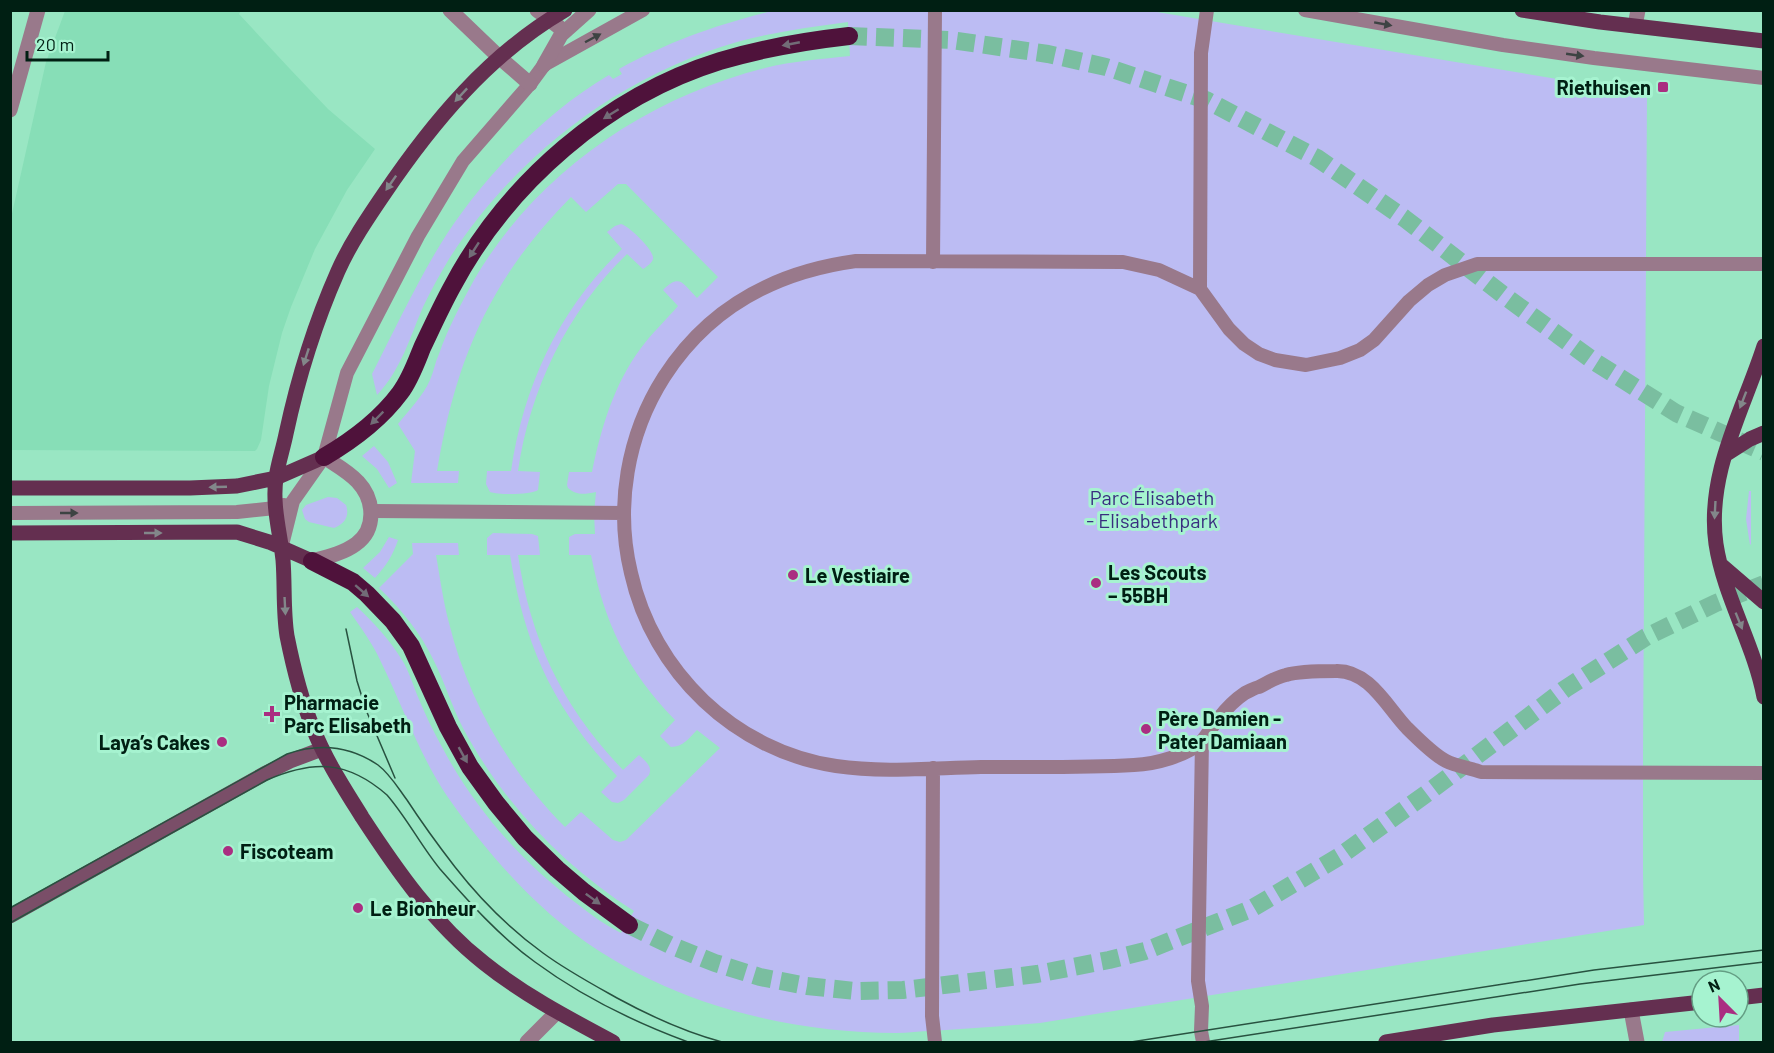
<svg xmlns="http://www.w3.org/2000/svg" width="1774" height="1053" font-family="Barlow,sans-serif">
	<style>
		.built { fill: #87deb7 }
		.green { fill: #bcbcf3 }
		.lines { fill: none; stroke-linecap: round; stroke-linejoin: round }
		.highway-tunnel { stroke: #7abea0; stroke-width: 18; stroke-dasharray: 18 9; stroke-linecap: butt }
		.lane { stroke: #99798b; stroke-width: 14 }
		.street { stroke: #99798b; stroke-width: 15 }
		.secondary { stroke: #7a4e68; stroke-width: 15 }
		.primary { stroke: #642f50; stroke-width: 15 }
		.highway { stroke: #4f123b; stroke-width: 18 }
		.tram { stroke: #285240; stroke-width: 1.5 }
		.oneway { fill: #3d4343 }
		.oneway2 { fill: #726c77 }
		.oneway3 { fill: #82878a }
		.poi-dot { fill: #aa2e81; stroke: #a6f3d0; stroke-width: 2 }
		.labels { text-anchor: middle; dominant-baseline: central; stroke-width: 6; stroke-linejoin: round; paint-order: stroke }
		.poi-label { font-size: 20px; font-weight: bold; fill: #001f13; stroke: #a6f3d0; text-anchor: start }
		.park-label { font-size: 20px; fill: #392d7f; stroke: #a6f3d0 }
	</style>
	<rect width="100%" height="100%" fill="#99e6c3"/>
	<path class="built" d="M65,11H241L239,14L290,69L328,109L375,149L347,190L315,249L291,307L282,333L269,386L261,440L257,449L255,451L11,450V218L46,62Z"/>
	<path class="green" d="M772,11H1151L1647,94L1643,756V873L1644,925L1040,1023C1004,1026 968,1029 932,1031C920,1031 908,1033 896,1033C772,1032 646,997 551,915C511,880 477,839 447,796C419,754 403,707 381,662C373,644 361,628 350,612L357,607C374,623 390,640 402,660C409,671 413,685 418,697C425,714 433,731 442,747C474,808 521,861 576,903C590,914 605,925 621,933L634,911C563,866 503,803 463,728C452,707 445,683 434,661C421,633 401,609 379,588L413,554L412,543H458L459,555H436C440,578 443,600 449,623C468,700 509,771 565,827L581,812L613,840L620,842L626,840L720,748L697,730C689,738 683,747 671,747L660,736L675,720C627,671 604,622 591,555H569V537L575,534H595L594,513L596,492C585,494 577,496 568,488L567,485L569,472H592C601,428 614,384 641,348C652,333 666,320 678,306L663,290C680,273 683,284 697,298L718,277L626,184H618L586,212L571,197C490,279 456,358 437,471H459L458,483H411L415,451L398,424C409,410 423,396 430,380C434,371 435,362 439,354C448,328 461,304 474,280C536,173 646,98 765,68C793,61 822,59 850,56L848,22C811,27 773,32 737,42C619,76 515,156 449,259C440,274 431,290 423,307C410,337 401,370 377,395L372,374C394,331 415,286 440,245C478,182 545,112 609,75L613,79L622,74L619,69C670,41 716,25 772,11Z
		M621,224C629,226 655,251 653,259C652,263 646,267 643,269L627,254C567,312 530,389 518,471L540,472L538,490C531,495 499,495 490,492L486,484L487,471H511C524,384 559,310 622,249L607,232L615,226Z
		M374,446L388,462L397,483L389,488L377,469L362,456Z
		M1749,491H1751V544L1750,545L1746,519Z
		M328,497L337,498L346,505C350,517 344,524 334,528L309,522L305,519L302,510L306,505Z
		M493,533L532,534L538,536L540,555H518C531,642 563,707 623,770L639,755C645,761 653,766 649,775L624,800L618,803L612,802L601,792L617,776C553,708 525,647 510,555H487V538Z
		M389,537L398,540C393,555 386,566 375,578L363,568L380,552Z
		M1739,1025V1042H1662L1665,1032Z"/>
	<g class="lines">
		<path class="highway-tunnel" d="M849,36L951,40L1048,54L1106,67L1206,100L1317,158L1404,218L1506,297L1595,362L1676,413L1764,452
			M629,925L670,945L715,963L760,977L807,986L855,991L903,990L1037,974L1109,960L1145,951L1251,909L1340,856L1426,794L1565,689L1646,637L1716,603L1764,584"/>
		<path class="lane" d="M1305,10L1503,45L1594,58L1764,78
			M933,262L935,10
			M1764,264H1477L1445,275L1428,285L1409,301L1374,340L1360,350L1340,358L1306,365L1275,360L1259,354L1244,344L1229,329L1200,289L1159,270L1123,262L856,261C775,272 709,307 664,377C627,435 615,507 631,573C653,672 735,751 836,766C883,773 933,768 981,767C1032,767 1084,768 1134,765C1155,764 1187,756 1202,741C1208,734 1213,725 1219,718C1226,709 1236,699 1245,693C1247,692 1257,687 1259,687C1267,683 1276,677 1286,675C1299,671 1322,671 1336,671C1369,670 1387,707 1407,728C1415,736 1436,756 1446,761C1456,766 1470,768 1481,772L1764,773
			M1200,289L1201,53L1207,10
			M372,511L624,513
			M10,513L237,512L275,508L284,505
			M282,545L293,501L324,457L347,373L418,236L463,161L530,84L544,65L643,10
			M1202,741L1198,981L1202,1006L1201,1031L1203,1042
			M933,768L932,1016L935,1042"/>
		<path class="street" d="M450,10L499,57L530,84
			M537,10L559,27
			M1635,26L1638,10
			M544,65L561,35L589,10
			M10,110L38,10
			M312,561C327,557 344,553 356,544C377,529 374,499 358,482C349,472 336,465 324,457
			M1631,1010L1637,1042
			M527,1042L556,1013"/>
		<path class="secondary" d="M10,916L264,774L290,761L322,749"/>
		<path class="primary" d="M565,10C489,54 432,123 384,194C367,219 350,244 338,271C315,323 298,378 286,434C283,449 278,463 276,478C272,506 280,532 283,560C285,585 283,611 287,636C293,666 301,699 313,728C325,759 344,788 362,817C396,869 434,924 484,963C524,995 568,1018 613,1042
			M1522,10L1600,22L1764,41
			M1764,346C1743,411 1706,474 1716,544C1724,597 1754,644 1764,697
			M1725,455L1750,439L1764,433
			M10,488H190L237,486L276,478L324,457
			M10,533L237,532L269,542L312,561
			M1721,565L1764,602
			M1738,998L1764,995
			M1386,1042L1493,1025L1702,1002"/>
		<path class="highway" d="M324,457C353,440 380,420 400,393C410,380 416,363 422,348C432,327 441,307 452,287C507,183 607,96 720,61C763,48 805,41 849,36
			M312,561L353,582L367,594L393,621L411,646L448,727L470,767L496,803L525,838L557,869L584,892L629,925"/>
		<path class="tram" d="M346,629L357,681L366,710L395,778
			M10,908L287,754C319,743 350,746 378,765C390,774 398,788 407,800C422,823 438,845 455,867C480,899 510,929 543,953C566,970 592,984 617,998C650,1016 685,1032 722,1042
			M10,923L267,780C313,760 347,760 387,795C407,818 421,846 440,869C469,902 499,936 535,962C581,996 634,1022 688,1042
			M1131,1042L1594,970L1764,950
			M1204,1042L1580,984L1764,962"/>
	</g>
	<defs><path id="oneway-solid" d="M-6-.8H1V-3.2L6.5 0L1 3.2V.8H-6Z" transform="scale(1.5)"/></defs>
	<g class="oneway">
		<use href="#oneway-solid" transform="translate(1383 24) rotate(10)"/>
		<use href="#oneway-solid" transform="translate(593 38) rotate(-28)"/>
		<use href="#oneway-solid" transform="translate(1575 55) rotate(8)"/>
		<use href="#oneway-solid" transform="translate(69 513)"/>
	</g>
	<g class="oneway2">
		<use href="#oneway-solid" transform="translate(791 44) rotate(169)"/>
		<use href="#oneway-solid" transform="translate(611 114) rotate(148)"/>
		<use href="#oneway-solid" transform="translate(474 250) rotate(123)"/>
		<use href="#oneway-solid" transform="translate(377 418) rotate(135)"/>
		<use href="#oneway-solid" transform="translate(362 591) rotate(41)"/>
		<use href="#oneway-solid" transform="translate(463 755) rotate(61)"/>
		<use href="#oneway-solid" transform="translate(593 899) rotate(36)"/>
	</g>
	<g class="oneway3">
		<use href="#oneway-solid" transform="translate(461 95) rotate(133)"/>
		<use href="#oneway-solid" transform="translate(391 183) rotate(125)"/>
		<use href="#oneway-solid" transform="translate(306 357) rotate(108)"/>
		<use href="#oneway-solid" transform="translate(1743 400) rotate(111)"/>
		<use href="#oneway-solid" transform="translate(218 487) rotate(178)"/>
		<use href="#oneway-solid" transform="translate(1715 510) rotate(93)"/>
		<use href="#oneway-solid" transform="translate(153 533)"/>
		<use href="#oneway-solid" transform="translate(285 606) rotate(87)"/>
		<use href="#oneway-solid" transform="translate(1739 621) rotate(68)"/>
	</g>
	<g class="poi-dot">
		<rect x="1657" y="81" width="12" height="12" rx="3"/>
		<circle cx="793" cy="575" r="6"/>
		<circle cx="1096" cy="583" r="6"/>
		<path d="M269 705h6v6h6v6h-6v6h-6v-6h-6v-6h6z"/>
		<circle cx="1146" cy="729" r="6"/>
		<circle cx="222" cy="742" r="6"/>
		<circle cx="228" cy="851" r="6"/>
		<circle cx="358" cy="908" r="6"/>
	</g>
	<g class="labels">
		<g class="poi-label">
			<text x="1651" y="87" text-anchor="end">Riethuisen</text>
			<text x="1108" y="572">Les Scouts<tspan x="1108" dy="23">– 55BH</tspan></text>
			<text x="805" y="575">Le Vestiaire</text>
			<text x="284" y="702">Pharmacie<tspan x="284" dy="23">Parc Elisabeth</tspan></text>
			<text x="1158" y="718">Père Damien -<tspan x="1158" dy="23">Pater Damiaan</tspan></text>
			<text x="210" y="742" text-anchor="end">Laya’s Cakes</text>
			<text x="240" y="851">Fiscoteam</text>
			<text x="370" y="908">Le Bionheur</text>
		</g>
		<g class="park-label">
			<text x="1152" y="497">Parc Élisabeth<tspan x="1152" dy="23">- Elisabethpark</tspan></text>
		</g>
	</g>
	<rect width="1774" height="1053" fill="none" stroke="#001f13" stroke-width="24"/>
	<g transform="translate(1720 999) rotate(336)"><circle r="28" fill="#a6f3d0" stroke="#649e84" stroke-width="1.5"/>
	<path d="M0-4.5L10 22L0 15L-10 22Z" fill="#aa2e81"/>
	<text y="-9" font-size="16" font-weight="bold" text-anchor="middle" fill="#001f13">N</text>
	</g>
	<path d="M27 51v9h81v-9" fill="none" stroke="#001f13" stroke-width="3"/>
	<text x="36" y="51" font-size="18" fill="#001f13" stroke="#a6f3d0" stroke-width="4.5" paint-order="stroke">20 m</text>
</svg>
